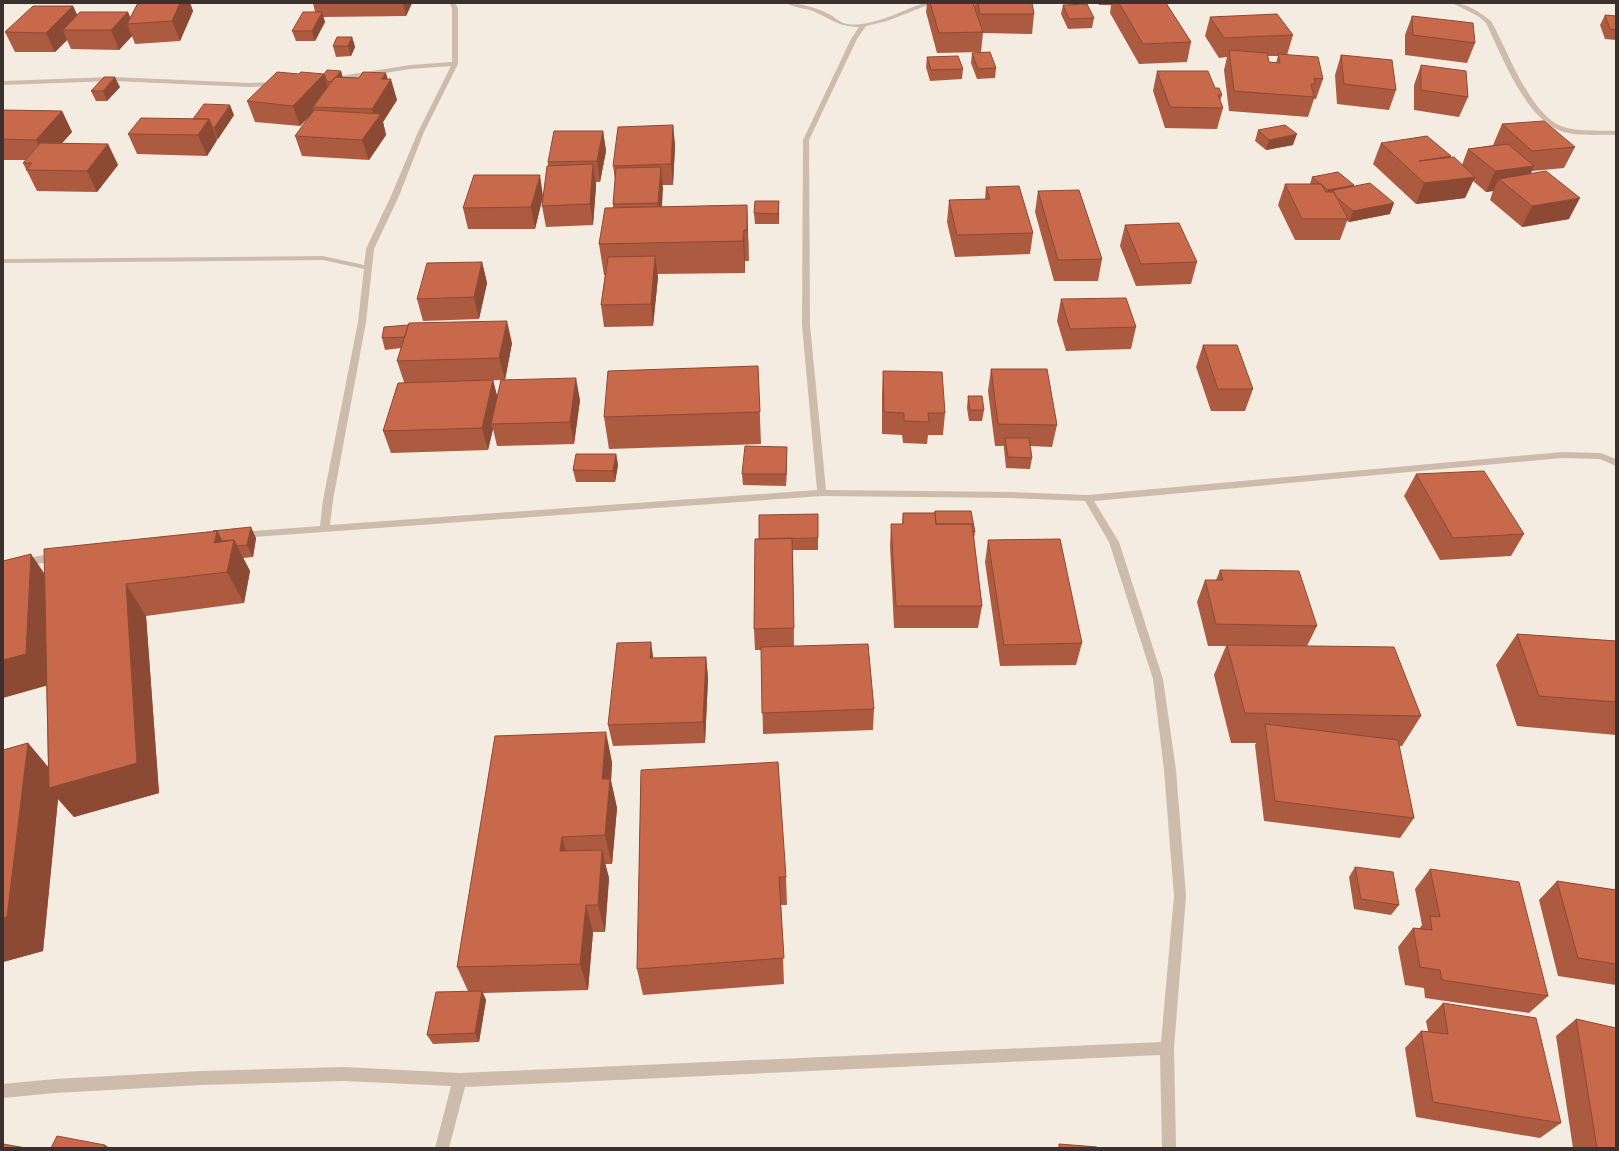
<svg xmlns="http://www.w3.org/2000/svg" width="1619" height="1151" font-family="Barlow,sans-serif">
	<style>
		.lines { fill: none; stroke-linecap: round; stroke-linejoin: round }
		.minor { fill: #cdbbac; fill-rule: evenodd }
		.wall { fill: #ac5a40; fill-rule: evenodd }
		.shaded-wall { fill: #8c4a34 }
		.building { fill: #c8694b; stroke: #8c4a34 }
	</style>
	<rect width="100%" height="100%" fill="#f4ebe1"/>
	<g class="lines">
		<path class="minor" d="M449,3H455L458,8V64L424,132L399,196L374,249L366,322L333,500L330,525L817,490L802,325L803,140L851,39L859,27C837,27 829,17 810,10C802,8 792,7 786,3C802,3 817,8 831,15C834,17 837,20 841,22C863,32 903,10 924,3H933L887,21L866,26L857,39L809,140L810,325L826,490L1012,492L1088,495L1562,452L1601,453L1616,459V466L1600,459L1562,458L1094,501L1119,542L1163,679L1176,770L1186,896L1174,1048L1176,1148H1162L1160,1055L465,1087L449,1148H435L451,1086L344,1081L201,1085L55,1093L3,1098V1084L55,1079L201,1071L344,1067L460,1073L1161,1042L1174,896L1164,770L1153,679L1109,542L1085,501L1012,498L822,496L241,538L236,535L241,532L320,526L323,500L358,322L364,269L323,260L3,263V259L323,256L364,265L366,249L391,196L418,132L451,66L410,69L334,81L331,79L334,77L410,65L452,62V8Z
			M1452,3C1466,3 1480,12 1491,21C1508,50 1531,120 1567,128C1583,132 1600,130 1616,131V135C1599,134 1578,137 1561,131C1525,118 1502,56 1486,23L1478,16Z
			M113,77L250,83L278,82L281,84L278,86L250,87L113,81L3,85V81Z
			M57,553L60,554L62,557L60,560L38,564L3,574V566L38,556Z"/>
	</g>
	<path class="wall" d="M138,3H190L193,11L180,41L135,44L132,36L119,50L71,49L67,40L55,52H15L5,32L73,6L77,15L128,12L130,18Z
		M313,3H412L406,16L323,17L325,22L315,41H296L292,31L315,12Z
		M927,3H973L974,6L975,3H1032L1034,14L1032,34L983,33L981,52L937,53L926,12Z
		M1098,3H1166L1191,42L1187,62L1139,64L1110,13L1111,5H1099Z
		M1555,3H1585V4Z
		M1063,5L1094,18L1092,28L1068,29L1061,14Z
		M1605,15L1616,16V40L1605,39L1600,25Z
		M1412,16L1475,43L1467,63L1405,55V35Z
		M1210,17L1293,35L1287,55L1323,79L1316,99H1314L1308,117L1229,111L1224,70L1227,57L1219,58L1205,36ZM1268,56H1278L1276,63L1269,62Z
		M352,37L355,47L351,56L336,57L333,46Z
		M972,53L996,68L995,78L977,79L971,63Z
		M1341,55L1396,90L1389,110L1337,104L1335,75Z
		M927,57L963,69L962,79L930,81L926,67Z
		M1421,65L1468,97L1459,117L1414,110V85Z
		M341,71L342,77L388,79L397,100L383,122L386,135L369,160L302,156L295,136L311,115L300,126L255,122L247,101L299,74H324Z
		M1157,71L1215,88L1222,95L1220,101L1223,108L1217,129L1165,128L1153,91Z
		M120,87L107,101H96L91,91Z
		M3,110L62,111L72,132L61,144H108L118,165L97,192L37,191L23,163L26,160H3Z
		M234,115L218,139H217V140L207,156L137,154L128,134L193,119Z
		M1502,124L1575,147L1564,168L1532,171L1531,174L1569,219L1522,227L1490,200L1493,191L1486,192L1473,181L1465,198L1416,204L1373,164L1381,143L1450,158L1462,165L1468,149L1494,145H1493Z
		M673,125L675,146L673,185H662V207L747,205L749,261H745V273L657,274L658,277L653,326L604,327L601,305L605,275H604L599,244L613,208V204L615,180L613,166Z
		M1258,130L1293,145L1266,150L1255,141Z
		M603,131L606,151L600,182H596V186L593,225L546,227L542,206L543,196L535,229H468L463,208L543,196L548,166V162Z
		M1312,177L1354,185V186L1390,214L1349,222L1347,221L1340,240H1295L1278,205L1285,184H1310Z
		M986,187L1033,233L1030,254L955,257L947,222L949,200L985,199Z
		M1038,191L1102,259L1098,281H1054L1035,212Z
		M779,201V224H755L754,213Z
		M1125,225L1197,262L1191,284L1136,286L1120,246Z
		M482,262L487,283L479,319L423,321L417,299Z
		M1061,299L1136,327L1131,349L1066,351L1057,321Z
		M384,327L512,343L505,380L580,400L574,444L497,446L493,429L488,450L391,453L383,431L404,382L397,361L401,348L385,350L382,338ZM493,380L472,381L501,380L497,397Z
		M1203,345L1253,389L1245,411H1211L1196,367Z
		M758,366L761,444L609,449L604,417Z
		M991,369L1057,425L1052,447L1030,446L1032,458L1030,469L1006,468L1004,449V446H995L988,391Z
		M883,371L945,413L943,435H928L927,444L903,443L902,435L882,434V394Z
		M968,396L984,410L982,421H969L967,408Z
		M616,454L618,465L615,482H576L573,470Z
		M787,458L786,486L743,485L742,474Z
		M1416,474L1524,534L1511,556L1440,560L1404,496Z
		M935,511L975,532L974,538L982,606L978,628H894L890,546L891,524H902L903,513H934Z
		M256,538L253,557L243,558L250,571L244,603L146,616L159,793L74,817L58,799L43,951L3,962V750L28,743L48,767L44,573Z
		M818,538V550H793L794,646L874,709L873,730L763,734L761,650H755L754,629L755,539Z
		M988,540L1082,643L1076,665L1000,666L985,562Z
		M1220,570L1317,626L1307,646L1421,716L1402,746H1399L1414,818L1400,838L1264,821L1255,745L1256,743H1231L1214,675L1226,646H1208L1197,602L1205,580H1216Z
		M1517,634L1616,641V735L1517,726L1496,665Z
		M706,657L708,678L705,743L613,746L608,725L653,658Z
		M612,762L611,781L617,808L612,864H605L609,878L605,932H593L588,990L483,993L486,1000L479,1042L433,1044L427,1035L468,991L457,967Z
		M641,770L786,877L787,905H781L784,984L643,995L637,969Z
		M1355,867L1399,905L1391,915L1354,909L1349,877Z
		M1430,869L1548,996L1529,1013L1425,998L1424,988L1405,985L1398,947L1413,928L1419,929L1422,925L1415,889Z
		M1557,881L1616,890V985L1558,976L1539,900Z
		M1443,1003L1561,1123L1540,1138L1416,1117L1405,1048L1421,1031H1428L1426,1021Z
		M1576,1019L1616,1148H1573L1556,1036Z"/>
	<path class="shaded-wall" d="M180,3H190L193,11L180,41L172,21Z
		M403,3H412L406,16Z
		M73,6L82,25L63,30L67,40L55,52L46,33Z
		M128,12L133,24H127L132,36L119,50L111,30Z
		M322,12L325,22L315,41L312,31Z
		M352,37L355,47L351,56L348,46Z
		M341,71L344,82H331Z
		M386,73L389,83L391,79L397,100L383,122L386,135L369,160L362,140L375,122L372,109L381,79Z
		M324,74L330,94L313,107L314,111L300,126L293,106Z
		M115,77L120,87L107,101L103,91Z
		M230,105L234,115L218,139L214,128Z
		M62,111L72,132L47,160L36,140Z
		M209,119L217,140L207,156L198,135Z
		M673,125L675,146L673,185L671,164Z
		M603,131L606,151L600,182L597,161Z
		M1297,134L1293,145L1266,150L1269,140Z
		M108,144L118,165L97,192L87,171Z
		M1451,156L1442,176L1419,161Z
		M593,164L596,186L593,225L590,204Z
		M1534,166L1524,187L1499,179L1493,191L1486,192L1495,171Z
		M661,167L663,188L661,224L658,203Z
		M540,175L543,196L535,229L531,207Z
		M1475,177L1465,198L1416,204L1424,183Z
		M1354,185L1350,196L1330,191L1326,201H1324L1328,190Z
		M1580,198L1569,219L1522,227L1532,206Z
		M779,201V224L778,214Z
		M1394,203L1390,214L1349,222L1353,211Z
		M747,205L748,236L749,261L747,230Z
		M744,230L745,261V273L743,241Z
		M655,256L658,277L653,326L651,304Z
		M482,262L487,283L479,319L474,297Z
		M507,321L512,343L505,380L499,358Z
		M576,378L580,400L574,444L570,422Z
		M493,380L499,403L491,424L493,429L488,450L482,428Z
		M787,447V458L786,486V474Z
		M616,454L618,465L615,482L613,471Z
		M251,527L256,538L253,557L247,545Z
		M217,531L234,540L250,571L244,603L227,572L214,543Z
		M31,554L53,586L49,685L3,698V660Z
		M126,584L146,616L159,793L74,817L58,799L43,951L3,962V918L28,743L60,781Z
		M651,642L654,663L650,658Z
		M706,657L708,678L705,743L703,722Z
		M606,732L612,762L611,781L617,808L612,864L605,835L602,779Z
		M562,837L570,866L560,851Z
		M602,850L609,878L605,932L598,905Z
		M586,905L593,932L588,990L580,964Z
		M482,991L486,1000L479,1042L475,1033Z
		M105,1145L110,1148H103Z"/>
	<path class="building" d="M138,3H180L172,21L127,24Z
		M930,3H973L983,32L939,33Z
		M978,3H1032L1034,14H980Z
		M1119,3H1166L1191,42L1143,44Z
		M1087,4L1094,18L1069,19L1063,5Z
		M33,6H73L46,33L5,32Z
		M80,12H128L111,30H63Z
		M303,12H322L312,31H292Z
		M1277,14L1293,35L1224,38L1210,17Z
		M1605,15L1616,16V30L1610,29Z
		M1412,16L1473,23L1475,43L1413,35Z
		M337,37H352L348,46H333Z
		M1229,50L1267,53L1269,62L1280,63L1278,54L1318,57L1323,79L1314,78L1315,84H1311L1314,97L1234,91Z
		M990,52L996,68L978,69L972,53Z
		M1341,55L1392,60L1396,90L1344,84Z
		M958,56L963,69L931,70L927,57Z
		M1421,65L1466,71L1468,97L1421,90Z
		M327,70L341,71L336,77H335L331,82L327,81L324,74Z
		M1157,71H1208L1215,88H1219L1222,95H1218L1223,108L1170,107Z
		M277,72L299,74L301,72L324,74L293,106L247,101Z
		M363,72L386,73L381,79H391L372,109L313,107L335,77L359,78Z
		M104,77H115L103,91H91Z
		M204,104L230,105L214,128H213L209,119H193Z
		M3,110L62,111L36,140L3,139Z
		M314,110L381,114L362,140L295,136Z
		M141,118L209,119L198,135L128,134Z
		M1544,121L1575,147L1532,151L1502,124Z
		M673,125L671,164L613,166L618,127Z
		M1285,125L1297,134L1269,140L1258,130Z
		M554,131H603L597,161L548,162Z
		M1427,136L1451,156L1419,161L1454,157L1475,177L1424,183L1381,143Z
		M40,143L108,144L87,171L26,170L32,163H23Z
		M1508,144L1534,166L1495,171L1468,149Z
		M593,164L590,204L542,206L547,166Z
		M661,167L658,203L613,204L616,168Z
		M1546,171L1580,198L1532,206L1499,179Z
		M1338,172L1354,185L1328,190L1321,184H1320L1312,177Z
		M474,175H540L531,207L463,208Z
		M1370,183L1394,203L1353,211L1336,197L1334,192H1331L1330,191Z
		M1285,184H1321L1326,192H1334L1348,219H1302Z
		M1019,186L1033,233L957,235L949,200L990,199L986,187Z
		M1079,190L1102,259L1058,260L1038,191Z
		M755,201H779L778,214L754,213Z
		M747,205V230H744L743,241L599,244L605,208Z
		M1179,223L1197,262L1141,264L1125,225Z
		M655,256L651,304L601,305L608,257Z
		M482,262L474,297L417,299L427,263Z
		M1126,298L1136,327L1070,329L1061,299Z
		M507,321L499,358L397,361L409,323Z
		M408,325L405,337L382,338L384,327Z
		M1203,345H1237L1253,389H1218Z
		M758,366L760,412L604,417L608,371Z
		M991,369H1047L1057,425L998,424Z
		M883,371L942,372L945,413H928L929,422L904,421V413L884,412Z
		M576,378L570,422L491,424L501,380Z
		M493,380L482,428L383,431L398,383Z
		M968,396H982L984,410H970Z
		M1005,438H1029L1032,458L1008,457Z
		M745,446L787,447L786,474H742Z
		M576,454H616L613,471L573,470Z
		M1484,471L1524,534L1453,538L1416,474Z
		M935,511H971L975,532H973L972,524H936Z
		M903,513H935L936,524H972L982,606H896L891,524H903Z
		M818,514V538L759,539V515Z
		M251,527L247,545L237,546L234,540L222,541L217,531H213Z
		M217,531L214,543L234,540L227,572L126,584L137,763L49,788L44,549Z
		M792,538L794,628L754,629L755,539Z
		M1060,539L1082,643L1004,645L988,540Z
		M31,554L26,654L3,660V561Z
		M1220,570L1299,571L1317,626L1216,624L1205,580H1223Z
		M1517,634L1616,641V702L1539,696Z
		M651,642L650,658L706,657L703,722L608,725L617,643Z
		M868,644L874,709L762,713L761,647Z
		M1227,645L1394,647L1421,716L1245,713Z
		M1265,724L1398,740L1414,818L1275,801Z
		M606,732L602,779H610L605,835L562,837L560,851L602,850L598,905H586L580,964L457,967L495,736Z
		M28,743L7,917L3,918V750Z
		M778,762L786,877H779L784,958L637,969L641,770Z
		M1355,867L1393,872L1399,905L1361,899Z
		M1430,869L1519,882L1548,996L1442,980L1440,970L1420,967L1413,928L1432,930L1430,916L1440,917Z
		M1557,881L1616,890V964L1578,958Z
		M482,991L475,1033L427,1035L436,992Z
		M1443,1003L1536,1018L1561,1123L1433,1102L1421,1031L1448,1034Z
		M1576,1019L1616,1028V1148H1597Z
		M57,1136L105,1145L103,1148H51Z
		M3,1144L26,1148H3Z
		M1059,1144L1097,1147V1148H1059Z"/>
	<rect width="1619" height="1151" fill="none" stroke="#3b302b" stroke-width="8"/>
</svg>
